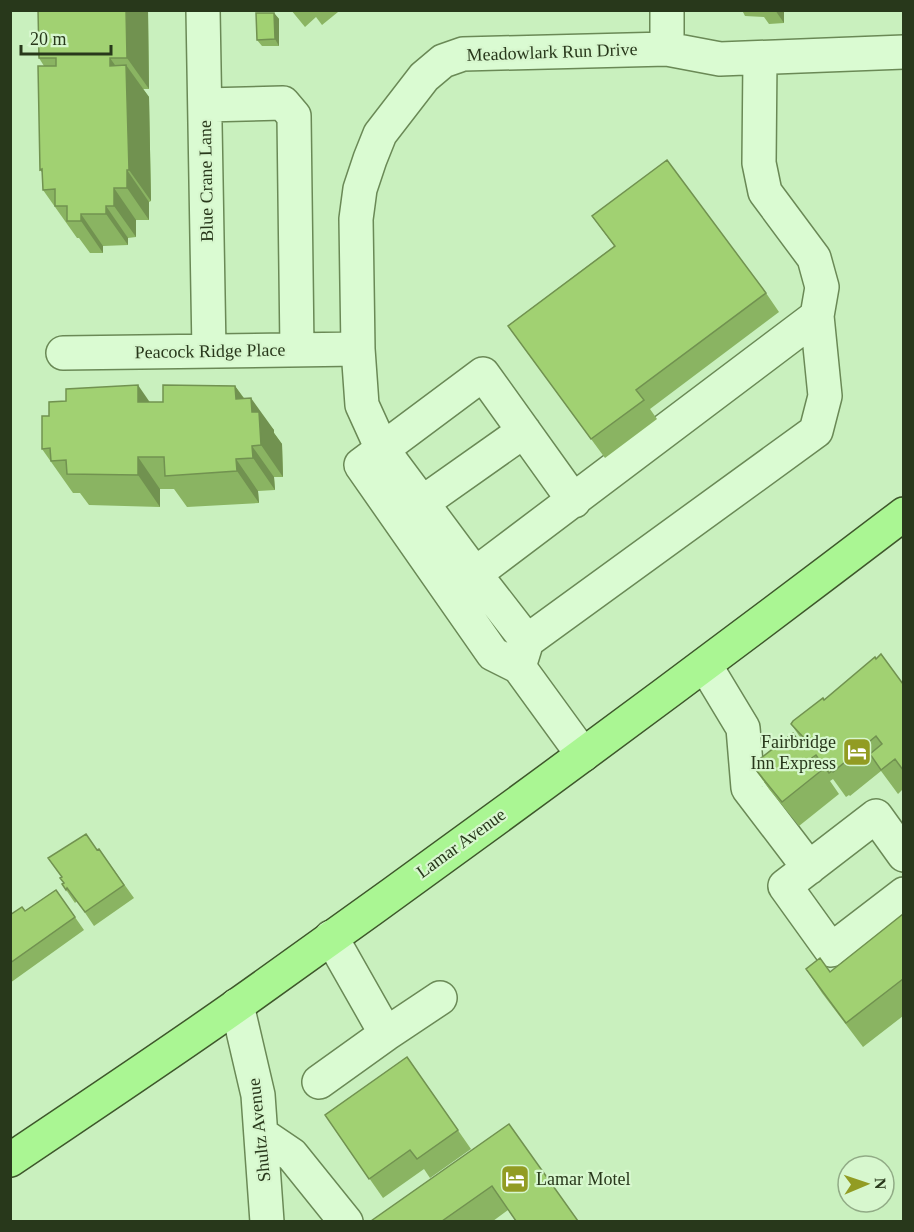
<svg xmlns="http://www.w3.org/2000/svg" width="914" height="1232" font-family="'Times New Roman',serif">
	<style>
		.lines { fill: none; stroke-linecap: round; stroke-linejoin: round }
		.minor-casing { stroke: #6a8956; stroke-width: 36 }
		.major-casing { stroke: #3e572b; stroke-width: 36 }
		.minor { stroke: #dafbd2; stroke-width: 33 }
		.major { stroke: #aaf693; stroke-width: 33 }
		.wall { fill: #8ab462 }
		.shaded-wall { fill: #719250 }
		.building { fill: #a1d172; stroke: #719250; stroke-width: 1.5 }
		.labels { text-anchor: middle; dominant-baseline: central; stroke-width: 4.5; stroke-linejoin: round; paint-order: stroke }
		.street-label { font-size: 18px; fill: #28381b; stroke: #d7f7ce }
		.poi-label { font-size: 18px; fill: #28381b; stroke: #d7f7ce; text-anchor: end }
	</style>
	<rect width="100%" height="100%" fill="#c9f0be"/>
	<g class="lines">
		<g class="minor-casing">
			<path id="minor" d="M203,10L209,351
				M667,10V49
				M205,105L283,103L294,116L297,350
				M63,353L358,349
				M422,503L524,431
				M475,574L382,449L362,405L358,349L356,219L360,189L370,159L380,134L424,77L443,61L463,54L667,49L720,59L904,52
				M527,641L816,431L825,396L817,316
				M705,665L743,728L748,788L809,868
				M519,667L493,654L361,465L483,374L574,501
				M583,755L519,667L527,641L475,574L817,316L822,287L814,258L765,192L759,163L760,58
				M904,855L876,816L785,886L831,950L904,894
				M237,1005L258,1095L267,1222
				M386,1034L440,998
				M319,1082L386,1034L331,937
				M261,1134L292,1155L346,1222"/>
		</g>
		<g class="major-casing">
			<path id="major" d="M10,1160C87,1108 164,1057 239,1004C464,844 685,681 904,514"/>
		</g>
		<use href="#minor" class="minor"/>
		<use href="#major" class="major"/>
	</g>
	<path class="wall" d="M38,10H148L149,89H143L149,97L151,201L149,202V220H136V237L128,238V245L103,246V253H90L79,238H77L43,190V173L40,170L44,66L39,58Z
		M291,10H337L338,12L322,25L316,17L305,27Z
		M742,10H784V23L769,24L764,17L745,16Z
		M274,13L279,19V46H262L257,40Z
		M592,216L766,293L779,312L650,409L657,419L605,458L508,326L614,246Z
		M235,386L244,398L274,430V433L282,444L283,477H274L275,490L258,491L259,503L187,507L174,489H160V507L89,505L80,493H73L42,449L49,416L150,402H163Z
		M903,684V789L898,794L881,771L850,796L849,795L846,797L833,779L830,781L839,794L799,826L769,789L752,765L802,740L791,724L824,700Z
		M99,849L134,898L94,926L77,901L75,903L62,884Z
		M56,890L84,930L10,983V915L25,911Z
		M903,914V1016L863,1047L822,993L806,969L830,972Z
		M407,1057L471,1149L430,1178L424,1169L383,1198L325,1115Z
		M509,1124L508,1210L493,1221H371Z"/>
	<path class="shaded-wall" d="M126,10H148L149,89L127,58Z
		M775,10H784V23Z
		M274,13L279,19V46L275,39Z
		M110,58L127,82L126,65L149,97L151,201L129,170L110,66Z
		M127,170L149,202V220L127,188Z
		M114,188L136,220V237L114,206Z
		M106,206L128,238V245L106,214Z
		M81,214L103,246V253L81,221Z
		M138,385L160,417L138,402Z
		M235,386L252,410L251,398L274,430V433L282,444L283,477L261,445L236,399Z
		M252,446L274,477L275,490L253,458Z
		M138,457L160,489V507L138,475Z
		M236,459L258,491L259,503L237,471Z"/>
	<path class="building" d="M38,10H126L127,58H110V66L126,65L129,170H127V188H114V206H106V214H81V221H67V206H55V189L43,190L42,169L40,170L38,66H56V58H39Z
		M256,13H274L275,39L257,40Z
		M667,160L766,293L636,390L644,400L591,439L508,326L615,246L592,216Z
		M138,385V402H163V385L235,386L236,399L251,398L252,412H259L261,445L252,446L253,458L236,459L237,471L165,476L164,457H138V475L67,474L66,460L51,461L50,448L42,449V416H49V402L66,401V389Z
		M881,654L903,684V770L895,759L881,770L870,754L882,744L876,736L833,772L832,771L829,773L816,755L812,758L822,770L782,802L752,765L793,733L799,742L804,738L791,724L793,721L823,698L824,700L875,657L876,659Z
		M86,834L97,850L99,849L124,885L85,912L67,888L66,890L62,884L64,883L60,878L62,877L48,858Z
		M56,890L75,917L10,963V915L22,907L25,911Z
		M903,914V979L846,1023L806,969L820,958L830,972Z
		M407,1057L458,1130L417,1159L410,1150L369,1179L325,1115Z
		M509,1124L578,1221H516L492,1186L442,1221H371Z"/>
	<defs>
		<g id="hotel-square" transform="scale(1.5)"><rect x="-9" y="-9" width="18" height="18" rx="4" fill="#929c23" stroke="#d7f7ce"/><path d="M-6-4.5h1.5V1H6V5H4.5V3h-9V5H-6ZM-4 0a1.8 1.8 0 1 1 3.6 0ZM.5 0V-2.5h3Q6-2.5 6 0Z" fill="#fff"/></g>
	</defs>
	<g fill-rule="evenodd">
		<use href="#hotel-square" x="857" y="752"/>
		<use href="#hotel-square" x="515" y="1179"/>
	</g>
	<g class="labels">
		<g class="street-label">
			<text transform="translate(552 52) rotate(-2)">Meadowlark Run Drive</text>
			<text transform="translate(206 181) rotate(-91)">Blue Crane Lane</text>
			<text transform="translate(210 351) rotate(-1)">Peacock Ridge Place</text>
			<text transform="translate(461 843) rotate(-36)">Lamar Avenue</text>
			<text transform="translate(259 1130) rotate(-96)">Shultz Avenue</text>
		</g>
		<g class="poi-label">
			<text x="836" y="742">Fairbridge<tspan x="836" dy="21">Inn Express</tspan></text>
			<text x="536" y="1179" text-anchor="start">Lamar Motel</text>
		</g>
	</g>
	<rect width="914" height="1232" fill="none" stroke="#28381b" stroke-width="24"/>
	<g transform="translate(866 1184) rotate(88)"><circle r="28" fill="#d7f7ce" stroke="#91ab86" stroke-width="1.5"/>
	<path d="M0-4.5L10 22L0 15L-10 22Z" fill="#929c23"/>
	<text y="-9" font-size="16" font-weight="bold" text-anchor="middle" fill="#28381b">N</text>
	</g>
	<path d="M21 45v9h90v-9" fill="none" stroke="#28381b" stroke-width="3"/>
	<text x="30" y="45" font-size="18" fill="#28381b" stroke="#d7f7ce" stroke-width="4.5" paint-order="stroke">20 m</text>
</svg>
